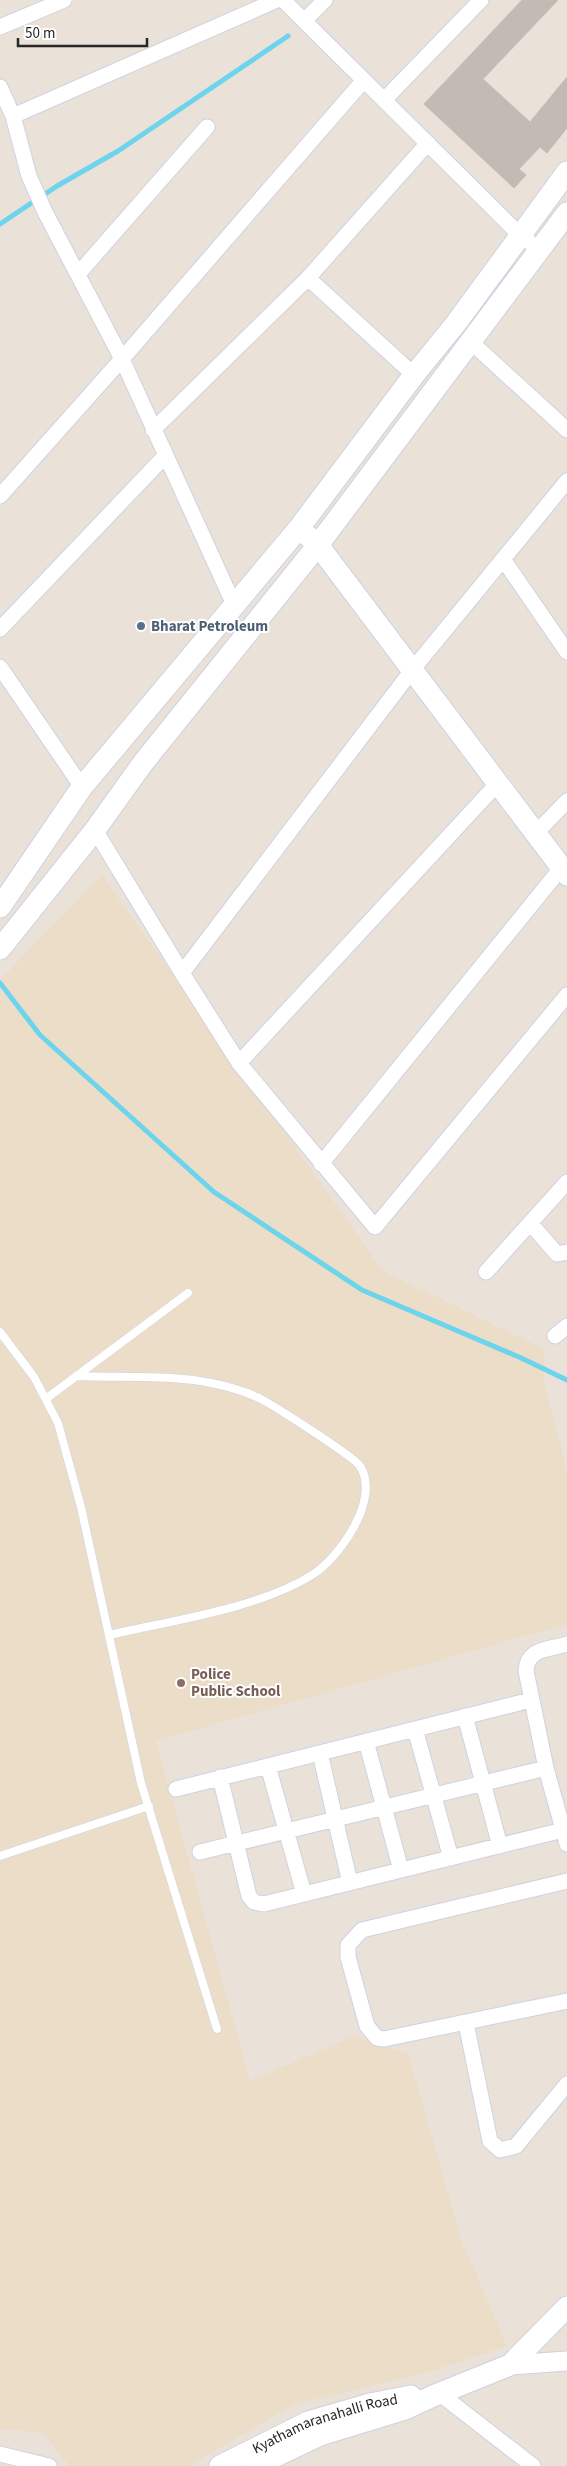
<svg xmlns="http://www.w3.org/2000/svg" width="567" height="2466" font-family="'Source Sans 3',sans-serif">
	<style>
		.education { fill: #ecddc8 }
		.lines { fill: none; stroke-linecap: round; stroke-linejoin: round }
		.stream { stroke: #6cd4ec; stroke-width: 5 }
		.building { fill: #c2bbb5; stroke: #c5bdb3 }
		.service-casing { stroke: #ced3e0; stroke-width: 9 }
		.minor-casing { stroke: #ced3e0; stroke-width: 17 }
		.tertiary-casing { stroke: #ced3e0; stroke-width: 21 }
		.secondary-casing { stroke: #ced3e0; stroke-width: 23 }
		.service { stroke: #fff; stroke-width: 8 }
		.minor { stroke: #fff; stroke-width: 15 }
		.tertiary { stroke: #fff; stroke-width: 19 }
		.secondary { stroke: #fff; stroke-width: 21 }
		.service-dot { fill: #5c6f8a; stroke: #fff; stroke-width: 2 }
		.education-dot { fill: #8d6e63; stroke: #fff; stroke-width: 2 }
		.labels { text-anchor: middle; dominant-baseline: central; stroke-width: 4; stroke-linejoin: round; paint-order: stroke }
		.service-label { font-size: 15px; font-weight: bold; fill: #4e5e75; stroke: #fff; text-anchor: start }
		.education-label { font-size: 15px; font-weight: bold; fill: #785e54; stroke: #fff; text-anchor: start }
		.street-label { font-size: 15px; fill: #272727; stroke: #fff }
	</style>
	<rect width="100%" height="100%" fill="#eae1d8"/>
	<path class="education" d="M102,875L383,1271L544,1349V1383L567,1472V1624L156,1741L250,2081L354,2036L408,2053L461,2239L507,2346L429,2372L295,2404L188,2466H69L43,2433L0,2429V980Z"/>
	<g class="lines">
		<path class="stream" d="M0,224L57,186L118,151L288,36
			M0,983L40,1035L214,1192L362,1290L519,1357L567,1380"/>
	</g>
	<path class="building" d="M522,0H558L483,79L530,122L567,77V128L547,153L540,147L519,169L526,175L514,188L424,104Z"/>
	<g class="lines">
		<g class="service-casing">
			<path id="service" d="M0,1332L34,1377L58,1423L81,1507L141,1783L217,2029
				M76,1376C122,1378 171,1374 216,1384C230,1387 246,1392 259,1398C273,1405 353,1456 360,1466C381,1499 340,1557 312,1575C260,1608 170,1621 109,1635
				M47,1398L188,1293
				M0,1856L149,1806"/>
		</g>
		<g class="minor-casing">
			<path id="minor" d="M283,0L520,235L540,250
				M304,21L325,0
				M0,27L64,0
				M0,87L13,116L29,176L45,212L122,359L235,607
				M384,100L481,0
				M13,116L277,0
				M78,274L207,127
				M308,278L414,375
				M471,342L567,430
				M153,430L308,278L428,143
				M0,496L122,359L364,80
				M503,559L567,652
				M0,629L165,456
				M0,667L82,787
				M95,830L182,973L239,1063L375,1227L567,995
				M536,833L567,801
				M182,973L413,669L567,481
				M239,1063L498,783
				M321,1164L562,867
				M530,1223L557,1254L567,1252
				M486,1272L567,1182
				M555,1336L567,1326
				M567,1644C548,1650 527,1648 526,1671L546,1768L567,1844
				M465,1716L500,1846
				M415,1729L451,1858
				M366,1741L401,1870
				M320,1753L350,1883
				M268,1766L304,1894
				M220,1777L249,1896L254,1902L264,1904L563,1830
				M176,1789L531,1700
				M200,1852L546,1768
				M567,1881L362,1930L348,1945V1957L367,2026L377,2038L384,2039L567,2001
				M466,2023L490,2141L500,2150L516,2146L567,2084
				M439,2393L533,2466
				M0,2454L49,2466"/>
		</g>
		<g class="tertiary-casing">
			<path id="tertiary" d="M510,2365L567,2361"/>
		</g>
		<g class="secondary-casing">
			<g id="secondary">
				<path d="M308,536L318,545L567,875"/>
				<path d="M0,907L82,787L299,528L414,375L457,322L567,172"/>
				<path d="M0,949L95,830L143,763L318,545L567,213"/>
				<path id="s1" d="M220,2466L308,2422L370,2404L411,2396"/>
				<path d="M255,2466L320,2435L405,2409L433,2396L510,2365L567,2307"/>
			</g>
		</g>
		<use href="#service" class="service"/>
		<use href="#minor" class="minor"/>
		<use href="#tertiary" class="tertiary"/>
		<use href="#secondary" class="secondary"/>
	</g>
	<circle class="service-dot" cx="141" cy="626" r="5"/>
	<circle class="education-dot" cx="181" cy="1683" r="5"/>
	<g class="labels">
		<g class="service-label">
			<text x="151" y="626">Bharat Petroleum</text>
		</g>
		<g class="education-label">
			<text x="191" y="1674">Police<tspan x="191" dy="17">Public School</tspan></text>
		</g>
		<g class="street-label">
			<text stroke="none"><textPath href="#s1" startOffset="114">Kyathamaranahalli Road</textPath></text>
		</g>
	</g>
	<path d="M18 38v8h129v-8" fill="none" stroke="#272727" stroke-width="2.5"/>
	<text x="25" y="38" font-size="15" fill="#272727" stroke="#ffffff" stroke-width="4" paint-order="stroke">50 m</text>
</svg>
